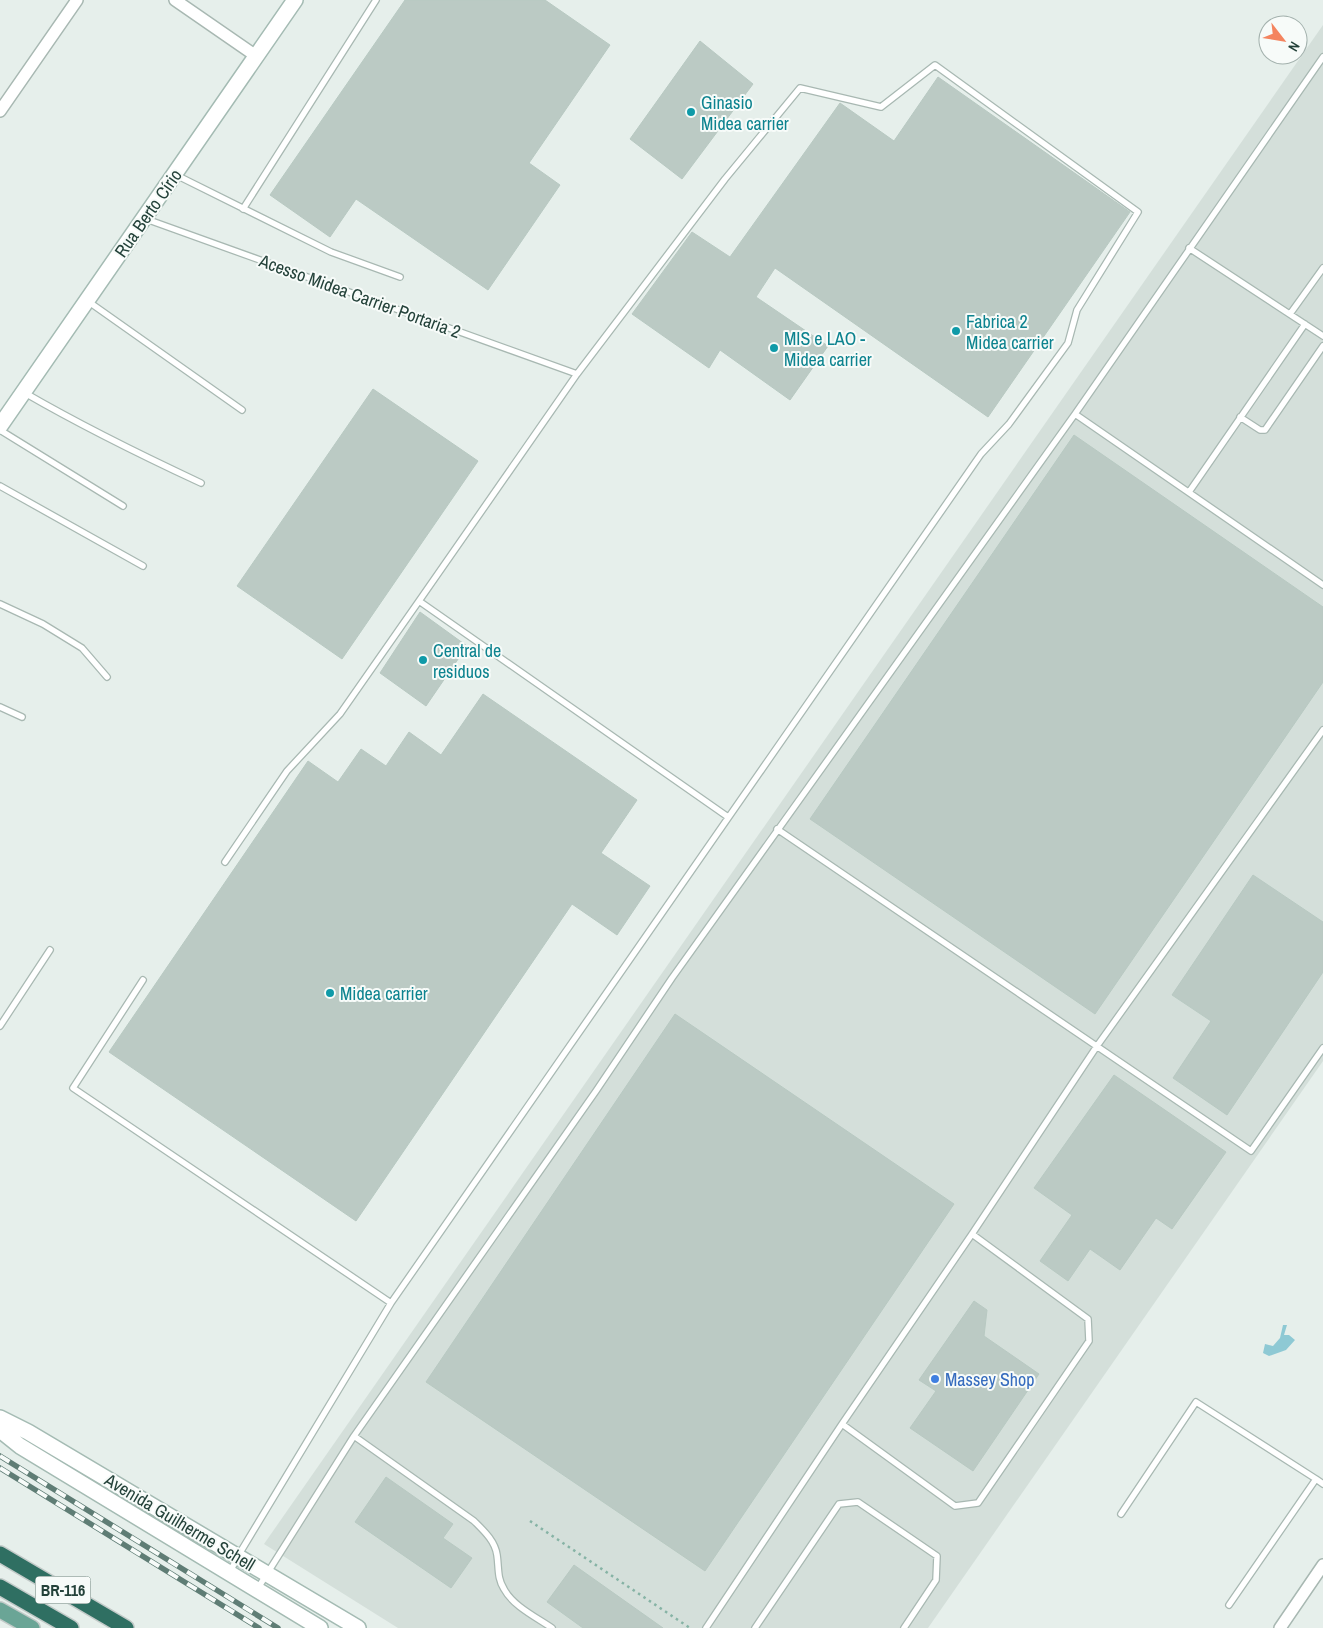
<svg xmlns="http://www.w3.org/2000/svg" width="1323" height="1628" font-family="'Archivo Narrow',sans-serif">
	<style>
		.built { fill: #d4dfda }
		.water { fill: #8ec9d4 }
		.building { fill: #bbcac4; stroke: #b8c9c2 }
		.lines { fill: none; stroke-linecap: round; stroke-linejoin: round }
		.lane-casing { stroke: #a8b8b2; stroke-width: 8 }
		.street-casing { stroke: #a8b8b2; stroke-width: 14 }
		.secondary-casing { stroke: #a4bbb3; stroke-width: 18 }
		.primary-casing { stroke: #c2cac8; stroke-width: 18 }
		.highway-casing { stroke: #c2cac8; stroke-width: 18 }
		.path { stroke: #86b3a5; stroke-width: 2.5; stroke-dasharray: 2.5 4; stroke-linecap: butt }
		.lane { stroke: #fff; stroke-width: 5.5 }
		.street { stroke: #fff; stroke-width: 11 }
		.secondary { stroke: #fff; stroke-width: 15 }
		.primary { stroke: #6aa596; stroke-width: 15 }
		.highway { stroke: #2f6f62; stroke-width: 15 }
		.rail-casing { stroke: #5f7d75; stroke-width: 5.5 }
		.rail { stroke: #f7fbf9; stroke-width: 4; stroke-dasharray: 11; stroke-linecap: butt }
		.culture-dot { fill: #0f9aa8; stroke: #f7fbf9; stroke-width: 2 }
		.shop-dot { fill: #3f7fe0; stroke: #f7fbf9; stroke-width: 2 }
		.labels { text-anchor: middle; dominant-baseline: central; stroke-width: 4; stroke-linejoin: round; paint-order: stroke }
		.shield { fill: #f7fbf9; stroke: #637a73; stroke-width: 1 }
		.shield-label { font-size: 16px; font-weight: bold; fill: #24423a }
		.culture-label { font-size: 18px; fill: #0d838f; stroke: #f7fbf9; text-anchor: start }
		.street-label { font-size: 18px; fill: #24423a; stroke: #f7fbf9 }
		.shop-label { font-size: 18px; fill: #366cbe; stroke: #f7fbf9; text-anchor: start }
	</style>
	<rect width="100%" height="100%" fill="#e6efeb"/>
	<path class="built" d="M1323,25V1061L928,1628H398L264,1544Z"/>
	<path class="water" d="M1283,1325H1287L1284,1335H1289L1295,1340L1286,1350L1269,1356L1263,1353L1265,1344L1273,1346L1280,1338Z"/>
	<path class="building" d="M405,0H545L610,45L529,163L560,185L488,290L356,199L330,237L270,195Z
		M700,41L753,84L682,179L630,139Z
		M938,77L1130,212L988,417L775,268L756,297L828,346L790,400L720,350L709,368L632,314L692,232L730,257L840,103L894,141Z
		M373,389L478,461L342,659L237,586Z
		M1074,435L1323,607V682L1095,1014L810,819Z
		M420,612L467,646L426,706L380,673Z
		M483,694L637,800L601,853L650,886L617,935L572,904L356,1221L109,1052L308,761L338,782L361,749L386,766L409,732L441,755Z
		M1253,875L1323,922V972L1227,1115L1173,1078L1211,1021L1172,995Z
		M675,1014L954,1204L705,1571L426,1382Z
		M1114,1075L1226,1152L1172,1229L1156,1218L1120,1270L1090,1249L1068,1281L1040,1261L1072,1215L1034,1188Z
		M974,1301L987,1310L984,1336L1039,1374L973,1471L910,1428L936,1391L919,1380Z
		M386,1477L453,1524L443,1538L472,1558L451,1588L355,1522Z
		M574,1565L663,1628H583L547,1602Z"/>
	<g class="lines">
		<g class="lane-casing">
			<path id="lane" d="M176,175L331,252L400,277
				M243,209L376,0
				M146,219L577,374
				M1189,248L1323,336
				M89,302L242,410
				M1290,314L1323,268
				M25,393C82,426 141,455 201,483
				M1075,414L1323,585
				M1240,417L1260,430H1265L1323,346
				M0,430L123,506
				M0,486L143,566
				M1189,492L1305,324
				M0,604L43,624L82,648L107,677
				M0,707L22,717
				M777,829L1251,1151L1323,1048
				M225,862L287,771L340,714L419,601
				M143,980L73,1088L391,1303
				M0,1026L50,950
				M842,1424L955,1506L978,1503L1089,1341L1088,1319L972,1234
				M354,1436L474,1521C484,1531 495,1541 497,1555C499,1568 497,1578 504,1589C513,1606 536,1617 552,1628
				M1316,1479L1323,1484
				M1121,1514L1196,1402L1316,1479L1229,1605
				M230,1572L238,1556L391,1303L981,454L1009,424L1068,343L1077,310L1138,212L935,65L881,107L800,88L725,179L577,374L419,601L728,817
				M258,1588L354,1436L596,1091L672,978L1075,414L1323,57
				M706,1628L842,1424L972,1234L1097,1046L1323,730
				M755,1628L839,1504L858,1502L937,1556L936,1580L904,1628"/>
		</g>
		<g class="street-casing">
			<path id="street" d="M175,0L256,56
				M0,111L77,0
				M1280,1628L1323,1565"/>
		</g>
		<g class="secondary-casing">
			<path id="secondary" d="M0,426L295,0
				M0,1418L28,1432L358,1628
				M0,1430L20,1446L320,1628"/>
		</g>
		<g class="primary-casing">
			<path id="primary" d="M0,1610L32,1628"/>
		</g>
		<g class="highway-casing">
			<path id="highway" d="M0,1554L126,1628
				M0,1587L71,1628"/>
		</g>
		<path class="path" d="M530,1521L690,1628"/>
		<use href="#lane" class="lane"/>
		<use href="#street" class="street"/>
		<use href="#secondary" class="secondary"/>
		<use href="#primary" class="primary"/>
		<use href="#highway" class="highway"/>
		<g class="rail-casing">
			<path id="rail" d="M0,1456L278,1628
				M0,1468L259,1628"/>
		</g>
		<use href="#rail" class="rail"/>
	</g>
	<g class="culture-dot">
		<circle cx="691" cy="112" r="5"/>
		<circle cx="956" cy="331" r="5"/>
		<circle cx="774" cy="348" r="5"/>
		<circle cx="423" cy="660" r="5"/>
		<circle cx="330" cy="993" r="5"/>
	</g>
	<circle class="shop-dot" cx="935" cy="1379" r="5"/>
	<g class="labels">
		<rect class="shield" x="35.5" y="1576.5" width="55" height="27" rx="4"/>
		<g class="shield-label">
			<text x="63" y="1590">BR-116</text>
		</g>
		<g class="culture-label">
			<text x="701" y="102">Ginasio<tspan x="701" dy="21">Midea carrier</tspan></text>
			<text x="966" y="321">Fabrica 2<tspan x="966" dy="21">Midea carrier</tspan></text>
			<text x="784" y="338">MIS e LAO -<tspan x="784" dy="21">Midea carrier</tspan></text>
			<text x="433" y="650">Central de<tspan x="433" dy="21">residuos</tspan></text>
			<text x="340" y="993">Midea carrier</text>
		</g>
		<g class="street-label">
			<text transform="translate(148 213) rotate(-55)">Rua Berto Círio</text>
			<text transform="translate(360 296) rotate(20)">Acesso Midea Carrier Portaria 2</text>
			<text transform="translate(180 1522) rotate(31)">Avenida Guilherme Schell</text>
		</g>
		<g class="shop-label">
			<text x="945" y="1379">Massey Shop</text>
		</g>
	</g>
	<g transform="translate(1283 40) rotate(121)"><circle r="24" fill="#f7fbf9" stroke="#a3b1ad"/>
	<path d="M0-4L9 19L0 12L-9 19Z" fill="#f4845f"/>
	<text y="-8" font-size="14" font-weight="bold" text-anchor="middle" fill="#24423a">N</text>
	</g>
</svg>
